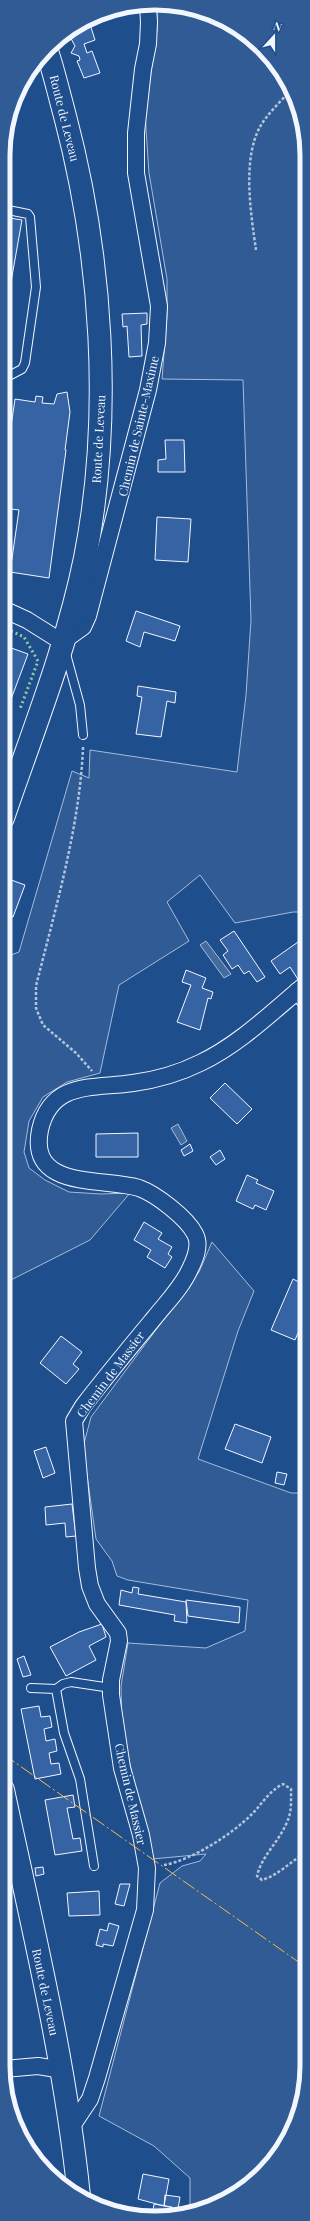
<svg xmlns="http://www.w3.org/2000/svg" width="310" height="2221" font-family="'Playfair Display',serif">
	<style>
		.built { fill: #305b95; stroke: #a8bbd7 }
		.water { fill: #446ba0; stroke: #a8bbd7 }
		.building { fill: #3563a3; stroke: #f2f6ff }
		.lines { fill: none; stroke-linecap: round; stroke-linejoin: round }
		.lane-casing { stroke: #f2f6ff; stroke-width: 10 }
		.street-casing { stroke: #f2f6ff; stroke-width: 18 }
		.secondary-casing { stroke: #f2f6ff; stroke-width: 24 }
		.path { stroke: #b3c4dc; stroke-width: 2.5; stroke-dasharray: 3 2; stroke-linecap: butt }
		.lane { stroke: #1f4e8c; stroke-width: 8 }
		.street { stroke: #1f4e8c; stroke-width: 16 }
		.secondary { stroke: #1f4e8c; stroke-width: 22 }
		.hedge { stroke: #97c8a6; stroke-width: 3; stroke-dasharray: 2 3; stroke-linecap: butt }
		.wall { stroke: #f2f6ff; stroke-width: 2 }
		.power { stroke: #ffb74d; stroke-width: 1; stroke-dasharray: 14 3 2 3; stroke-linecap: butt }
		.labels { text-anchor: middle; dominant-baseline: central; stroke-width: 3; stroke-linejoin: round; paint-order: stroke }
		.street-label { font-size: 12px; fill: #f2f6ff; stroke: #1f4e8c }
		.rim { fill: none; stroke: #f2f6ff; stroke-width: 5 }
	</style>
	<rect width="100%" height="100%" fill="#1f4e8c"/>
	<path class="built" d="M165,3L222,19L263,48L291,88L307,145V912H293L235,923L200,875L167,902L189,941L119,985L100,1073L67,1082L43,1097L29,1121L24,1152L29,1168L45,1180L69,1192L101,1194L130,1193L90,1240L3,1284V958L19,952L72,771L89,778L90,750L237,772L246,695L251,620L243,380L162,379L167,316V279L149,173L145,114L157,31V4Z
		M212,1242L254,1291L238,1331L198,1459L291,1493H307V2076L291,2133L255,2180L204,2210L190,2212V2178L154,2146L99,2116L160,1883L182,1866L200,1861L206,1854L152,1859L122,1730L121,1686L128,1643L206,1648L245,1631L248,1600L128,1580L117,1576L112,1561L96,1539L83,1447L91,1417L199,1272Z"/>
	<path class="water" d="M206,941L231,974L224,978L200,945Z
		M178,1124L187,1141L181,1145L171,1128Z"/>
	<path class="building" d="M89,21L95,40L84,44L87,53L92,51L100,73L84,78L77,61L80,60L79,56L71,53L75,46L68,33Z
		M3,217L22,220L3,327Z
		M147,313V324L141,325L142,356L129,357L127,326L123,327L122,314Z
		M67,392L70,412L65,450H66L49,578L10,572L19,510L3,508V481L15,399L35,402L36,396L43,397L42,403L54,404L57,394Z
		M165,440H184L185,472H158V460L166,459Z
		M157,517L191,519L188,562L155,560Z
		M136,611L180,626L175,641L144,632L140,647L126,641Z
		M3,645L28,654L10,702L3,699Z
		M138,686L176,692L175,703L167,701L161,737L136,734L142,697L137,696Z
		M3,877L25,885L13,917L3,913Z
		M234,931L265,977L257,982L249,971L244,974L238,965L232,969L223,955L228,951L220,940Z
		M298,942L307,955V973L299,981L290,967L280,974L271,961Z
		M186,970L206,978L202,988L213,992L211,999L208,998L200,1030L177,1022L191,985L182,982Z
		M225,1083L252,1109L237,1124L210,1098Z
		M138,1133V1157H96V1134Z
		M190,1144L193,1151L184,1156L181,1150Z
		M220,1150L225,1159L216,1165L210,1157Z
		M247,1175L258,1180L256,1183L274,1191L266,1210L255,1205L253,1209L236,1201Z
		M144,1222L162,1233L158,1239L172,1247L168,1254L172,1257L165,1268L147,1257L151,1250L134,1240Z
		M293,1279L307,1286V1323L304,1329L300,1328L295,1340L271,1330Z
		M61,1336L82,1352L73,1364L79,1369L66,1384L40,1363Z
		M235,1424L271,1437L262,1463L225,1449Z
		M46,1447L55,1473L43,1478L34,1451Z
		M277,1472L287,1474L284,1485L275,1483Z
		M72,1504L76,1536L66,1537L65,1523L46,1525L45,1507Z
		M133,1587L139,1588L138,1594L186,1602L187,1623L174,1621L175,1615L119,1605L121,1590L132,1593Z
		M186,1600L240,1607L239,1623L188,1616Z
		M102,1624L106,1637L89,1646L96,1660L66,1676L50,1647L79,1632Z
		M24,1656L31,1675L23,1677L17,1659Z
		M39,1706L41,1717L50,1716L52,1727L44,1729L46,1741L55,1739L57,1751L49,1753L51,1764L59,1763L61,1774L35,1779L21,1709Z
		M73,1795L75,1807L67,1808L73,1839L80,1838L82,1851L55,1855L45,1800Z
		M43,1867L44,1874L36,1876L35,1868Z
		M120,1884H130L124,1906L115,1904Z
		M99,1891L100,1915L69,1916L67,1893Z
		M109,1923L119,1926L113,1946L103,1944V1947L96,1945L100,1929L107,1931Z
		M143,2174L169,2179L164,2206L138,2199Z
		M165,2195L180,2197L178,2209L164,2206Z
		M154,2204L172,2207L171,2214L152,2217Z"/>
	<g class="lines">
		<g class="lane-casing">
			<path id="lane" d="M3,379L22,369L25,363L36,287L30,217L28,214L3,209
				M3,390L4,379
				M66,654L80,705L83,735
				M31,1688L56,1689L63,1684L71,1682L111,1688
				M56,1689L64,1733L80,1779L94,1866"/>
		</g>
		<g class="street-casing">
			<path id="street" d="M3,609L27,620L62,642L83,627L88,616L148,390L157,343L159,306L136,173V133L143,69L148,44L149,22L148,6
				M297,991L307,1003
				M4,2069L38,2066L63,2070
				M72,2126L90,2099L97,2078L145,1910L147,1868L141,1835L122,1768L111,1695V1680L119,1641L118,1633L97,1604L90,1586L87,1568L74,1421L83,1406C106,1376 131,1346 155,1317C167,1302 182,1287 190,1269C195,1259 201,1245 195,1234C187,1218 156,1194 139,1188C104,1177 28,1191 40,1130C51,1080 94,1089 133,1083C155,1080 180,1073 200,1063C240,1044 273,1011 307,983"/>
		</g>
		<g class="secondary-casing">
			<path id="secondary" d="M3,818C32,733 67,647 85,558C113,416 102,256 65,116C59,94 54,72 47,51
				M3,1790C32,1925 65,2059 79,2196"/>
		</g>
		<path class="path" d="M256,250C251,215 242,159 260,127C267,114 281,101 292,89
			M83,747C80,826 55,910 36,986V1008L43,1025L76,1053L92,1071
			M164,1865C192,1860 231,1835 252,1814C262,1804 269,1791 283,1784L291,1789C291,1800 292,1812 287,1822C279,1842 262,1855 257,1876L262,1880C279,1875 291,1861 307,1852"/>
		<use href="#lane" class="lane"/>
		<use href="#street" class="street"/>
		<use href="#secondary" class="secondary"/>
		<path class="hedge" d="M11,631L24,637L38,661L20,709"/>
		<path class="wall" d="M3,628L11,631"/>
		<path class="power" d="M3,1754L307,1968"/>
	</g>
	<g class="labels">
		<g class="street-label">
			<text transform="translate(65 118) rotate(76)">Route de Leveau</text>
			<text transform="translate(138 426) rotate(-77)">Chemin de Sainte-Maxime</text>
			<text transform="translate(98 439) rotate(-87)">Route de Leveau</text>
			<text transform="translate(110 1374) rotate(-53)">Chemin de Massier</text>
			<text transform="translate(131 1794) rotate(77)">Chemin de Massier</text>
			<text transform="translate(46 1992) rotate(78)">Route de Leveau</text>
		</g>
	</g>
	<path d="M0 0H310V2221H0ZM155 10H155A145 145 0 0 1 300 155V2066A145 145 0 0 1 155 2211H155A145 145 0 0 1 10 2066V155A145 145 0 0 1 155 10Z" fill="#305b95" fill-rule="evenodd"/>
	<path class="rim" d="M155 10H155A145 145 0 0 1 300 155V2066A145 145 0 0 1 155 2211H155A145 145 0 0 1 10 2066V155A145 145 0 0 1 155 10Z"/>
	<g transform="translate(274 36) rotate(21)" stroke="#1f4e8c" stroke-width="3" paint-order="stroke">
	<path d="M0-3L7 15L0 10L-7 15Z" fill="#f2f6ff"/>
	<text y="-6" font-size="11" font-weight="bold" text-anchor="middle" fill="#f2f6ff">N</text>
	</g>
</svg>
